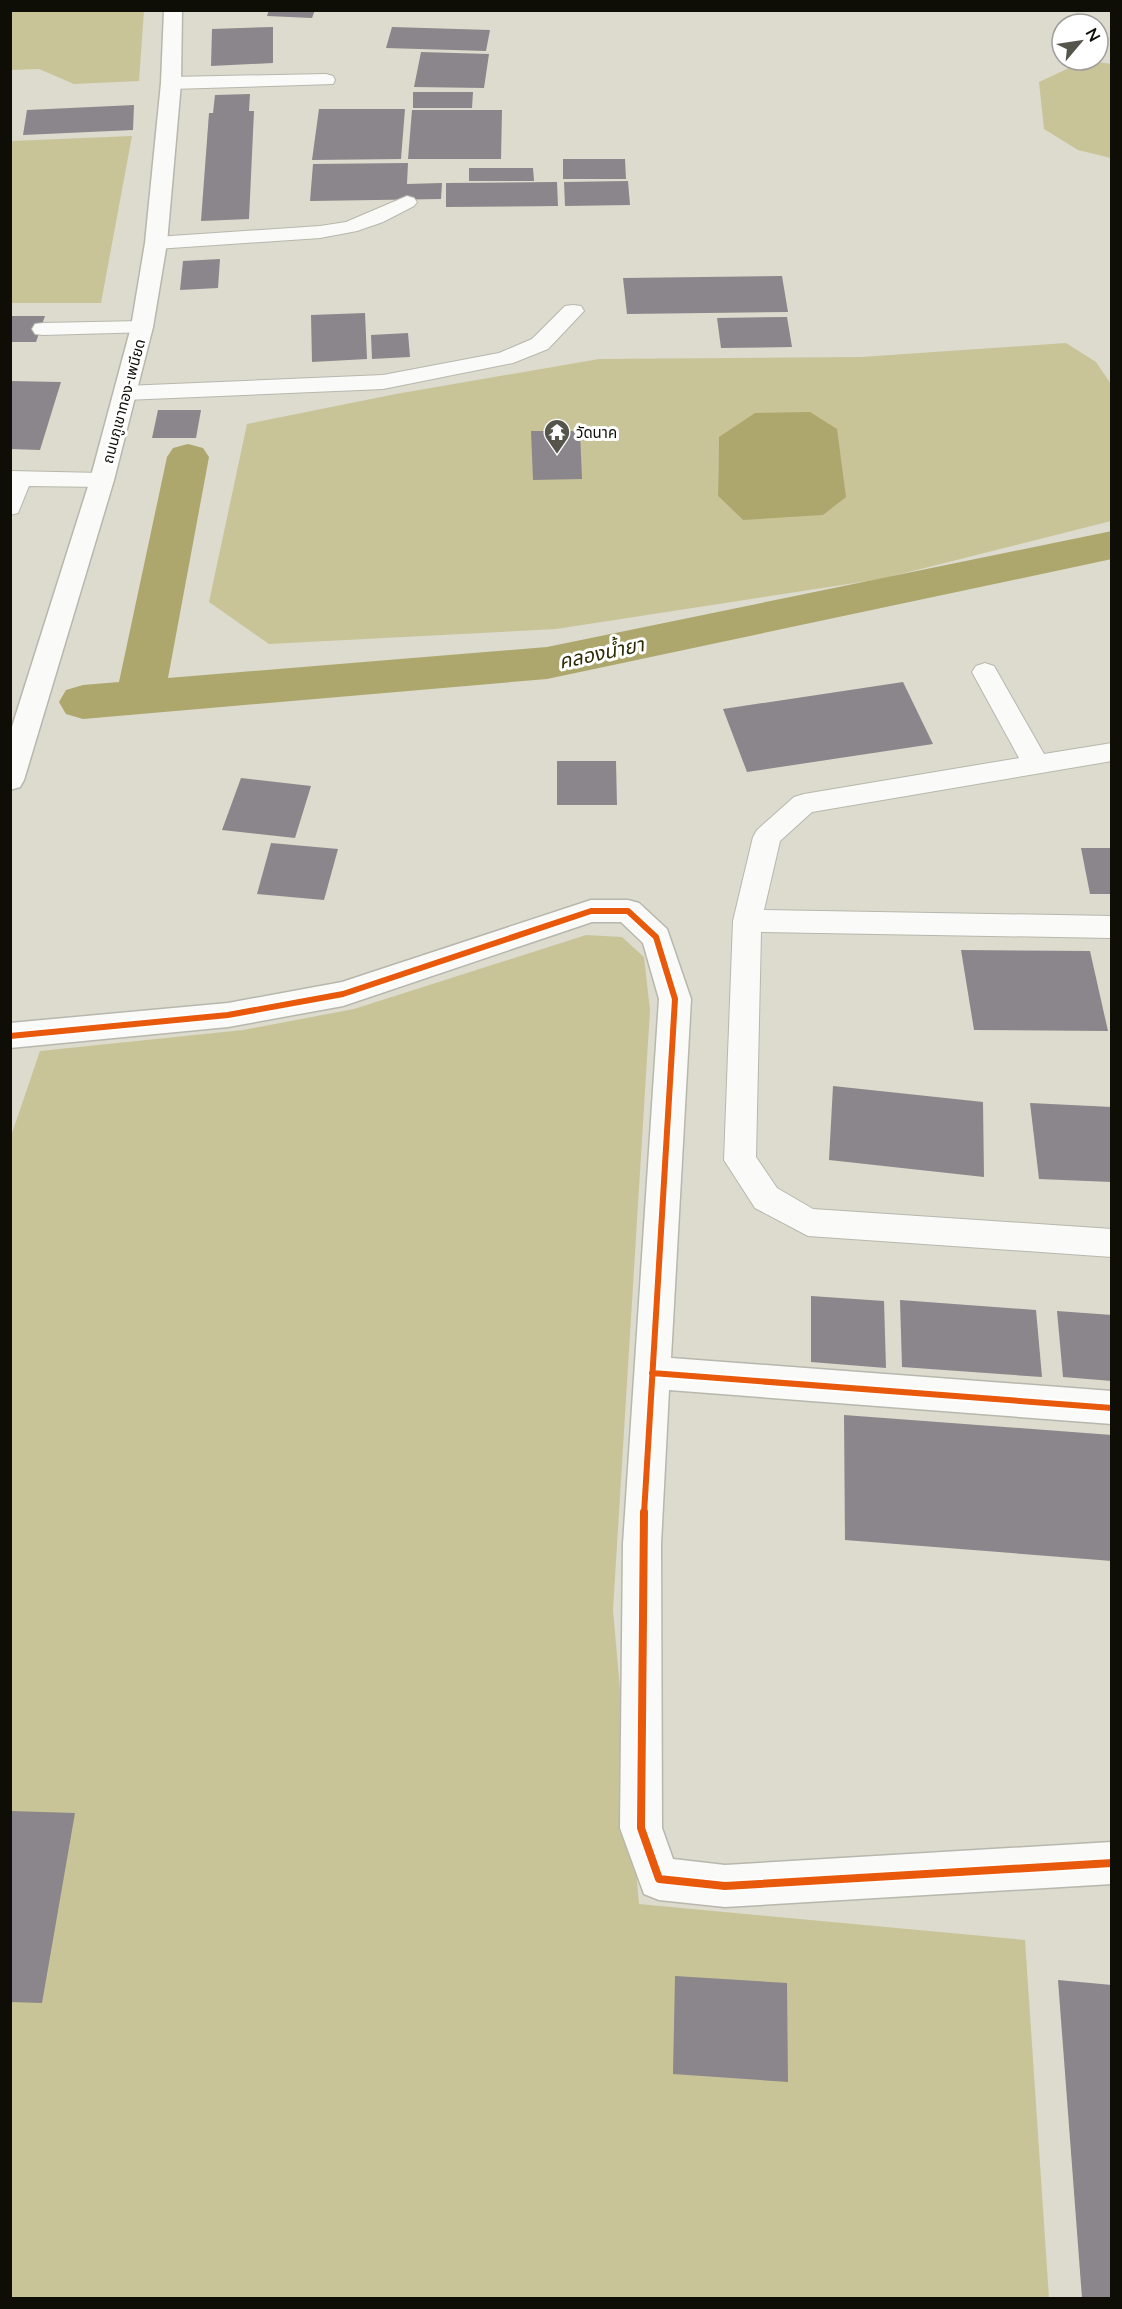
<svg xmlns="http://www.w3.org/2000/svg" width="1122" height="2309" font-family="Lato,'Noto Sans Thai',sans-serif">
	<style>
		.green { fill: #c8c498; fill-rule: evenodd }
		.water { fill: #ada76d }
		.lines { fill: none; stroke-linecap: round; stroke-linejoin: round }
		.canal { fill: #ada76d; fill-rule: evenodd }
		.building { fill: #8b868b }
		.service-casing { stroke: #b8b7ad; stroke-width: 2 }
		.minor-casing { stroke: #b8b7ad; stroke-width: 3 }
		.secondary-casing { stroke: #b8b7ad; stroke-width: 3 }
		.service { fill: #fafaf8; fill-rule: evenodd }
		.minor { fill: #fafaf8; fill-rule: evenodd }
		.secondary { fill: #fafaf8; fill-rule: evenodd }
		.cycleway-far1-casing { stroke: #fff; stroke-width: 10 }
		.cycleway-casing { stroke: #fff; stroke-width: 11 }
		.cycleway-far1 { stroke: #e8590c; stroke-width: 6 }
		.cycleway { stroke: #e8590c; stroke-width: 8 }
		.labels { text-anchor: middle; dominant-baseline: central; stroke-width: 6; stroke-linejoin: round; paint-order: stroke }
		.far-street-label { font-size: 15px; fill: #0e0d06; stroke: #fff }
		.far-poi-label { font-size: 15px; fill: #0e0d06; stroke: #fff; text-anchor: start }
		.water-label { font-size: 20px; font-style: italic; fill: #2e2b07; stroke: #fff }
	</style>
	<rect width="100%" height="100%" fill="#dcdbce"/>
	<path class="green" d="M10,11H144L139,81L74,84L39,69L11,70Z
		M1086,60L1111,64V158L1078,150L1044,129L1039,82Z
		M132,136L101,303H11V141Z
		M1066,343L1096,362L1111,384V521L881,579L556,629L269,644L209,602L247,424L396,394L599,359L861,357ZM719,437L743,520L718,496Z
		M586,935L622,937L644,957L650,1010L613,1610L639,1904L1025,1940L1049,2298H11L10,1139L40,1051L243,1030L354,1009Z"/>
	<path class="water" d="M810,412L837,429L846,497L823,515L743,520L718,496L719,437L755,413Z"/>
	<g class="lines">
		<path class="canal" d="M188,444L203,448L209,457L168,678L547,647L1112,531V559L547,679L83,719L66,714L59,702L66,690L83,685L119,682L167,457L173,448Z"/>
	</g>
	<path class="building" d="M269,10H315L312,18L267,16Z
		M273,27V63L211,66L212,29Z
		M392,27L490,30L486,51L386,48Z
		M421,52L489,54L484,88L414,87Z
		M413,92H473L472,108H413Z
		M250,94L249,111H254L249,219L201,221L209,113H213L215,95Z
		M134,105L133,130L23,135L27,110Z
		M319,109H405L401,159L312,160Z
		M412,110H502L501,159H408Z
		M563,159H625L626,179H563Z
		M408,163L407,184L442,183L441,199L310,201L313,164Z
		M469,168H533L534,181H469Z
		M628,181L630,205L565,206L564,182Z
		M557,182L558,206L446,207V183Z
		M220,259L218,288L180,290L183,261Z
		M782,276L788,312L627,314L623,278Z
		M365,313L367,359L312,362L311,315Z
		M10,316H45L36,342H10Z
		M787,317L792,347L721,348L717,318Z
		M408,333L410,357L372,359L371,335Z
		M10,381L61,382L40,450L10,449Z
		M158,410H201L196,438H152Z
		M531,431H580L582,479L533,480Z
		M903,682L933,744L747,772L723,709Z
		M557,761H616L617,805H557Z
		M241,778L311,786L295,838L222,830Z
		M271,843L338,849L324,900L257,894Z
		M1081,848H1112V894H1090Z
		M961,950L1090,951L1108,1031L974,1030Z
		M833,1086L983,1102L984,1177L829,1160Z
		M1030,1103L1112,1107V1182L1039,1179Z
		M811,1296L884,1301L886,1368L811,1362Z
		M900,1300L1036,1310L1042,1377L902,1367Z
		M1057,1311L1112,1315V1381L1063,1377Z
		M844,1415L1112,1435V1561L845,1540Z
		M10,1811L75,1813L42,2003L10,2002Z
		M675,1976L787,1983L788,2082L673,2074Z
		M1058,1980L1112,1985V2298H1082Z"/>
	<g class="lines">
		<g class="service-casing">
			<path id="service" d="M326,74L333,76L335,80L333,84L171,89L164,87L162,83L164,79L171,77Z
				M407,196L414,198L417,202L414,206L383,222L357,231L320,238L156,249L149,247L146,243L149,239L156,237L320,226L346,222Z
				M573,305L581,306L584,311L548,349L513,363L383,389L125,400L117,398L114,393L117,388L125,386L383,375L499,353L532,339L565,306Z
				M142,321L150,322L153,327L150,332L43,335L35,334L32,329L35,324L43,323Z
				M10,471L102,473L110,475L114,480L110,485L102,487L29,486L18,513L10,515Z
				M985,663L994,666L1044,754L1112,743V761L812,812L780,841L764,910L1112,916V938L761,932L756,1157L777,1188L813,1209L1112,1229V1257L808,1236L755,1208L724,1160L733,921L753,837L757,830L794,797L804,794L1019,758L972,672L976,666Z"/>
		</g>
		<g class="minor-casing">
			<path id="minor" d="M591,900H628L639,903L667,929L691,999L671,1358L1112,1391V1424L669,1390L661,1544L662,1828L673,1859L725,1865L1112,1842V1884L725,1907L659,1900L644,1894L620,1828L623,1544L659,999L643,943L621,922H592L343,1006L228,1027L10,1048V1023L228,1003L342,982Z"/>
		</g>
		<g class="secondary-casing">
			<path id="secondary" d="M164,10H182L181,83L167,243L153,327L114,480L24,780L20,787L10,790V733L90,480L131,327L145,243L161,83Z"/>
		</g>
		<use href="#service" class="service"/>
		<use href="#minor" class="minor"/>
		<use href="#secondary" class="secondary"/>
		<g class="cycleway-far1-casing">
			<path id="cycleway-far1" d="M10,1036L228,1015L343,994L591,911H628L656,937L675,999L644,1514
				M652,1373L1112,1408"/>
		</g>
		<g class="cycleway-casing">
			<path id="cycleway" d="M644,1512L641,1828L659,1879L725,1886L1112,1863"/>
		</g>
		<use href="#cycleway-far1" class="cycleway-far1"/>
		<use href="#cycleway" class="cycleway"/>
	</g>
	<defs>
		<g id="temple-pin" transform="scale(1.35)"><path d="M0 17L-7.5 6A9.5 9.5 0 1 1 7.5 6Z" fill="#56554c" stroke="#fff"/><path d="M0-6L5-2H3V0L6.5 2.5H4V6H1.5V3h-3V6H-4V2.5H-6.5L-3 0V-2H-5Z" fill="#fff"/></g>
	</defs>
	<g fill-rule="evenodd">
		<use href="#temple-pin" x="557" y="432"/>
	</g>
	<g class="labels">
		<g class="far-street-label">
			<text transform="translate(123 401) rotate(-75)">ถนนภูเขาทอง-เพนียด</text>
		</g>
		<g class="far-poi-label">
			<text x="576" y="432">วัดนาค</text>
		</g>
		<g class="water-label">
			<text transform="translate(601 652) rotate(-12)">คลองน้ำยา</text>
		</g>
	</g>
	<rect width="1122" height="2309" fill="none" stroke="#0e0d06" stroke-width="24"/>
	<g transform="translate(1080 42) rotate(61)"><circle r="28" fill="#ffffff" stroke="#9f9e9b" stroke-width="1.5"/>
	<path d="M0-4.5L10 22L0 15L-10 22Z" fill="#56554c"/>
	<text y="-9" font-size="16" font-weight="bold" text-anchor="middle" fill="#0e0d06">N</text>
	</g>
</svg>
